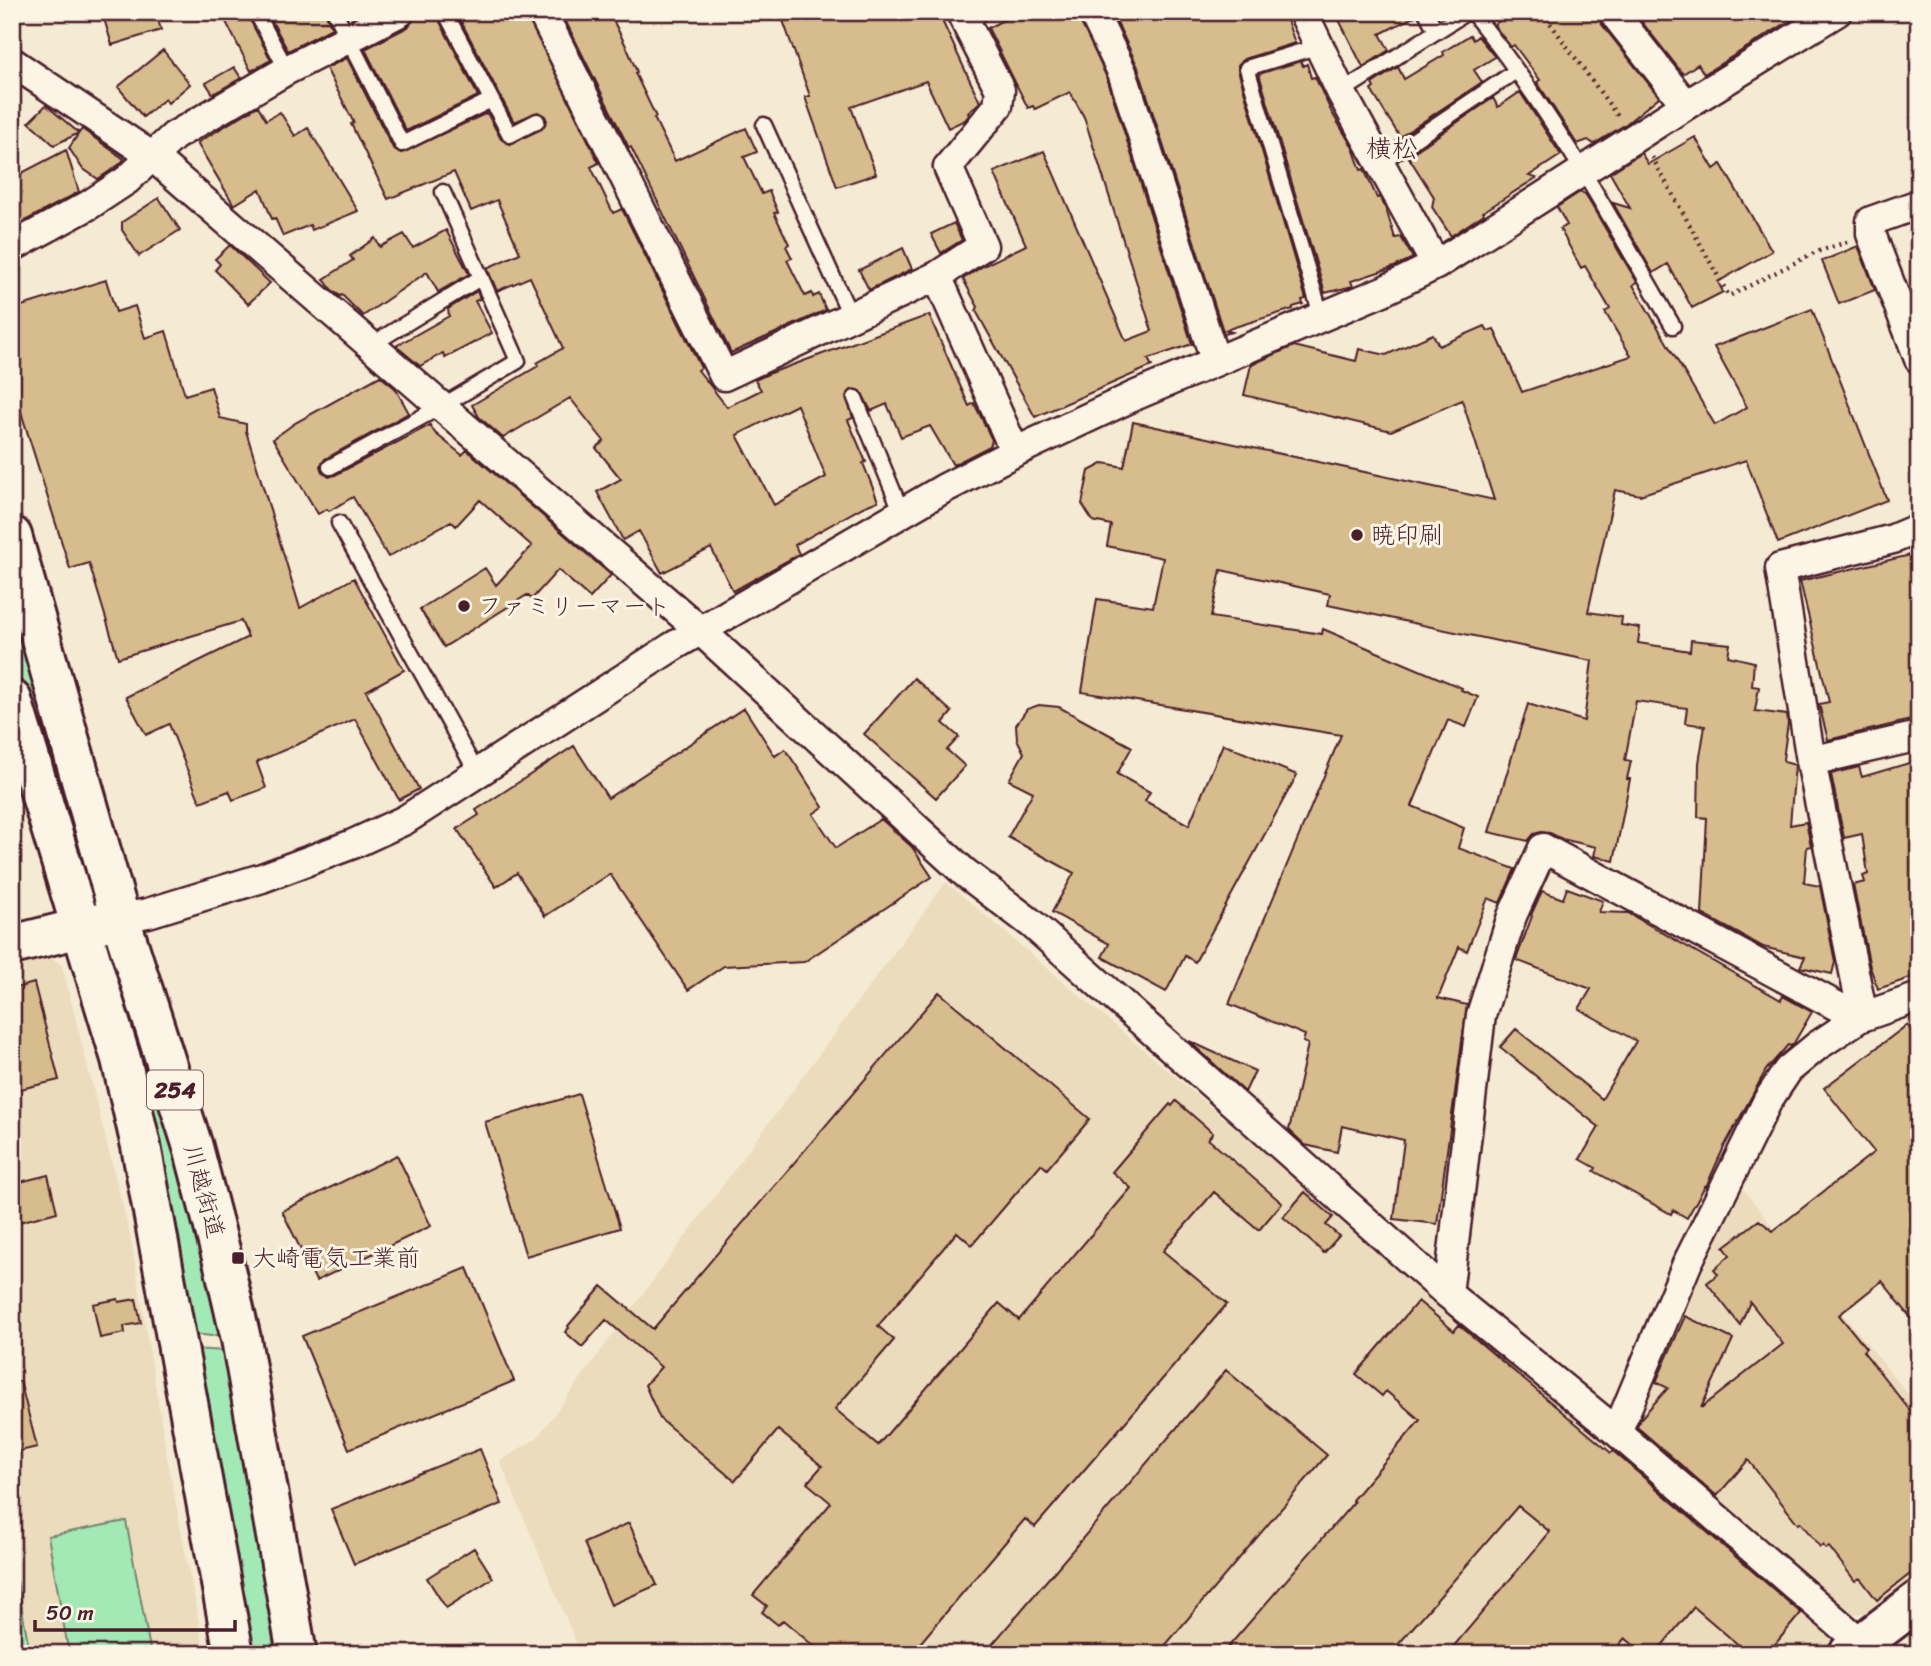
<svg xmlns="http://www.w3.org/2000/svg" width="1931" height="1666" font-family="Sriracha,'Klee One',sans-serif">
	<style>
		.built { fill: #ecdcbe }
		.green { fill: #a2e9b6; stroke: #768470; stroke-width: 2 }
		.building { fill: #d7bc8d; stroke: #4a1f2b; stroke-width: 2; fill-rule: evenodd }
		.lines { fill: none; stroke-linecap: round; stroke-linejoin: round }
		.lane-casing { stroke: #4a1f2b; stroke-width: 19 }
		.street-casing { stroke: #4a1f2b; stroke-width: 33 }
		.secondary-casing { stroke: #4a1f2b; stroke-width: 44 }
		.highway-casing { stroke: #4a1f2b; stroke-width: 44 }
		.path { stroke: #4a1f2b; stroke-width: 4.5; stroke-dasharray: 2 5; stroke-linecap: butt }
		.lane { stroke: #fcf5e5; stroke-width: 14 }
		.street { stroke: #fcf5e5; stroke-width: 28 }
		.secondary { stroke: #fcf5e5; stroke-width: 38 }
		.highway { stroke: #fcf5e5; stroke-width: 38 }
		.poi-dot { fill: #4a1f2b; stroke: #fcf5e5; stroke-width: 2.5 }
		.labels { text-anchor: middle; dominant-baseline: central; stroke-width: 6; stroke-linejoin: round; paint-order: stroke }
		.shield { fill: #fcf5e5; stroke: #7f5f63; stroke-width: 2 }
		.shield-label { font-size: 23px; font-weight: bold; fill: #4a1f2b }
		.poi-label { font-size: 24px; fill: #4a1f2b; stroke: #fcf5e5; text-anchor: start }
		.street-label { font-size: 24px; fill: #4a1f2b; stroke: #fcf5e5 }
		.neighbourhood-label { font-size: 26px; fill: #4a1f2b; stroke: #fcf5e5 }
	</style>
	<rect width="100%" height="100%" fill="#f5ead3"/>
	<filter id="ink" filterUnits="userSpaceOnUse"><feTurbulence type="fractalNoise" baseFrequency=".0143" numOctaves="2"/><feDisplacementMap in="SourceGraphic" scale="14" xChannelSelector="R" yChannelSelector="G"/><feConvolveMatrix kernelMatrix="1 2 1 2 8 2 1 2 1" color-interpolation-filters="sRGB"/></filter>
	<g filter="url(#ink)">
		<path class="built" d="M946,882L1824,1628L1833,1645L1822,1654H581L500,1461L537,1438Z
			M42,952L62,965L131,1239L167,1457L205,1654H12V960Z
			M1742,1188L1919,1408V1576L1872,1613L1845,1614L1630,1427Z"/>
		<path class="green" d="M12,576L95,901H87L84,898L12,665Z
			M128,975L229,1333L211,1336L186,1333L153,1123L117,978Z
			M191,1349L227,1351L285,1654H246Z
			M126,1521L151,1654H69L48,1536Z
			M17,1581L30,1654H12V1582Z"/>
		<path class="building" d="M102,12H156L161,30L112,45Z
			M221,12H246L271,60L251,71Z
			M267,12H325L332,28L288,51Z
			M422,12H435L478,96L406,131L365,49L408,27L416,16Z
			M456,12H526L599,163L591,167L613,213L622,209L701,368L698,370L727,407L761,390L755,380L768,374L929,315L969,406L974,403L980,415L992,440L990,446L953,465L930,426L901,437L887,404L871,411L861,391L852,389L846,396L853,418L848,420L866,462L863,463L878,501L863,507L795,545L799,554L733,591L711,548L662,573L639,531L623,540L597,492L621,479L596,448L604,441L570,398L503,438L479,417L472,405L538,366L537,363L563,348L530,277L497,291L487,268L520,253L497,200L471,211L454,172L388,199L351,124L354,123L326,68L347,58L393,148L401,153L487,113L501,139L509,144L542,129L547,121L545,116L538,112L514,122ZM797,405L826,477L774,505L737,435Z
			M561,12H609L628,50L637,72L635,73L656,117L654,118L675,161L746,128L757,152L744,157L762,194L769,191L778,212L774,213L789,244L786,246L792,258L787,260L805,296L812,293L813,297L819,294L826,310L731,353L631,147L629,148Z
			M780,12H938L980,102L968,113L969,115L965,120L948,128L926,81L851,107L876,174L837,187L805,97L810,96Z
			M1018,12H1077L1107,78L1192,344L1148,359L1152,366L1035,417L976,311L978,307L963,279L983,266L1026,245L994,172L1044,151L1126,341L1152,331L1084,117L1070,92L1035,109L1033,106L1028,108L988,28Z
			M1112,12H1284L1295,43L1244,59L1238,65V70L1306,299L1302,300L1303,304L1293,307V309L1225,330L1232,332L1224,334L1138,67Z
			M1335,12H1416L1417,15L1380,34L1389,50L1363,67Z
			M1511,12H1597L1600,22L1659,97L1626,124L1594,144L1588,140L1577,144L1537,82L1540,80L1514,45L1511,47L1494,25Z
			M1634,12H1804L1704,74L1698,64L1683,74Z
			M1470,35L1473,40L1478,36L1495,57L1474,70L1482,82L1400,137L1371,90L1374,88L1372,84L1398,67L1404,79L1444,55L1443,52Z
			M163,50L190,84L168,103L165,99L143,117L118,87Z
			M1301,61L1303,66L1307,64L1311,78L1315,77L1331,111L1353,148L1361,170L1364,169L1377,198L1380,197L1386,209L1395,238L1401,237L1413,258L1394,267L1351,281L1353,286L1325,293L1259,74Z
			M234,67L241,78L213,94L206,83Z
			M1520,92L1561,155L1529,176L1536,178L1483,212L1484,214L1451,236L1432,207L1434,197L1408,156L1493,98L1498,107Z
			M46,105L79,133L82,129L124,159L120,164L98,179L82,168L69,148L79,133L54,145L29,122Z
			M258,106L266,120L280,112L295,136L308,128L358,211L312,230L310,225L283,236L275,218L272,219L260,189L234,205L197,143Z
			M1695,137L1714,169L1721,164L1772,251L1718,282L1723,292L1692,308L1668,264L1653,273L1613,203L1630,208L1610,173L1641,153L1648,164Z
			M66,150L79,192L12,228V178Z
			M1580,192L1585,194L1618,250L1637,282L1633,285L1715,425L1747,407L1714,347L1812,309L1887,500L1778,543L1746,460L1640,495L1615,490L1588,612L1622,617L1621,625L1640,628L1638,643L1690,651L1691,640L1730,644L1728,656L1754,662L1752,686L1759,687L1755,711L1787,715L1788,723L1783,759L1784,762L1795,765L1790,825L1806,822L1811,846L1807,847L1804,883L1820,886L1835,962L1832,974L1800,967L1805,957L1763,947L1702,914L1707,818L1698,817L1699,763L1705,726L1685,723L1687,708L1636,701L1625,760L1631,761L1627,779H1630L1614,861L1594,856L1596,847L1562,839L1550,833L1541,832L1534,834L1528,841L1489,832L1528,704L1584,721L1592,661L1328,605L1330,594L1221,570L1211,617L1322,634L1323,629L1462,688L1461,690L1478,697L1466,727L1448,720L1412,806L1464,828L1458,848L1515,869L1500,903L1488,898L1467,951L1459,947L1438,998L1467,1005L1437,1224L1394,1219L1404,1140L1342,1126L1337,1152L1305,1145L1289,1130L1308,1044L1303,1042L1305,1035L1229,1004L1341,735L1082,692L1097,599L1153,607L1163,558L1107,546L1111,525L1093,521L1082,504L1089,471L1104,463L1124,467L1133,422L1494,500L1462,400L1391,431L1244,395L1251,365L1294,346L1356,361L1359,349L1386,355L1433,334L1439,346L1485,326L1488,331L1494,329L1522,392L1631,356L1605,312L1610,309L1585,266L1581,268L1560,229L1567,225L1557,207Z
			M159,198L180,230L139,256L122,230V222Z
			M954,223L962,240L941,253L931,234Z
			M446,230L469,274L438,292L427,272L363,316L342,295L340,296L331,289L324,279L353,260L350,256L375,238L380,247L404,234L413,248Z
			M230,245L270,283L248,304L215,270L220,264L215,259Z
			M1858,246L1875,290L1839,304L1822,261Z
			M903,248L912,269L869,290L859,270Z
			M106,280L116,312L135,306L145,338L166,331L185,395L211,387L220,418L246,424V431L300,608L354,578L404,670L366,691L419,789L399,800L355,719L259,761L257,763L266,788L233,800L229,791L200,802L169,724L146,735L126,697L248,637L241,621L118,658L89,563L70,569L12,383V309Z
			M477,291L480,299L475,301L492,333L445,358L443,353L420,366L396,346L449,316L448,309Z
			M380,376L395,388L409,413L325,459L320,466L322,472L329,477L335,475L430,425L435,433L462,455L467,450L611,575L590,598L558,570L532,599L527,595L444,647L420,609L485,568L496,585L532,546L480,500L456,526L451,521L388,557L353,497L329,511L327,509L318,514L273,439L295,423Z
			M1919,553V718L1828,740L1819,704L1829,702L1800,581Z
			M914,678L952,712L943,723L959,737L947,750L965,766L936,798L864,734Z
			M1039,705L1059,707L1132,747L1117,774L1150,792L1145,801L1189,825L1223,744L1297,775L1195,962L1185,956L1166,992L1102,957L1109,944L1052,912L1074,873L1008,837L1033,792L1009,780L1024,753L1017,739L1016,725L1027,709Z
			M744,708L775,756L785,749L800,771L823,807L813,814L836,848L881,819L912,847L932,877L804,962L724,966L688,990L610,874L545,916L517,873L496,887L457,829L479,815L476,810L574,746L608,798Z
			M1919,760V975L1878,989L1870,967L1853,885L1865,882L1863,876L1868,874L1862,834L1844,838L1831,774L1859,767L1862,777Z
			M1567,888L1603,901L1599,912L1628,913L1781,1000L1783,996L1812,1012L1794,1043L1791,1046L1788,1045L1766,1070L1724,1147L1706,1187L1705,1186L1687,1218L1673,1210L1671,1214L1594,1171L1596,1168L1580,1159L1599,1127L1500,1047L1516,1029L1602,1099L1636,1041L1579,1009L1591,989L1516,960L1532,916L1531,915L1542,891L1563,899Z
			M34,983L59,1080L12,1091V989Z
			M939,992L1090,1119L1047,1169L1041,1164L972,1245L957,1232L878,1326L894,1340L835,1409L878,1445L999,1303L1019,1320L1131,1188L1112,1172L1170,1104L1172,1106L1176,1101L1213,1133L1208,1139L1282,1203L1259,1230L1214,1192L1163,1251L1227,1304L1035,1527L1025,1519L911,1654H823L783,1620L778,1625L762,1612L767,1606L753,1595L831,1503L807,1483L822,1466L778,1430L735,1481L660,1419L645,1385L661,1367L606,1320L582,1347L565,1332L569,1328L568,1326L602,1286L653,1329Z
			M1907,1025L1919,1040V1328L1882,1281L1839,1315L1866,1348L1863,1351L1919,1422V1567L1877,1600L1860,1578L1855,1581L1829,1547L1826,1549L1823,1545L1820,1547L1800,1522L1798,1524L1748,1460L1717,1496L1637,1427L1640,1419L1668,1388L1656,1382L1685,1316L1733,1339L1701,1408L1783,1344L1750,1302L1740,1325L1707,1283L1718,1274L1714,1269L1730,1255L1724,1247L1759,1220L1773,1231L1874,1152L1824,1088Z
			M1189,1041L1255,1071L1245,1092Z
			M579,1094L620,1228L526,1256L485,1122Z
			M397,1155L431,1226L316,1281L282,1211Z
			M48,1175L57,1212L12,1224V1184Z
			M1305,1192L1333,1217L1326,1225L1339,1236L1324,1253L1283,1217Z
			M467,1268L514,1381L349,1449L302,1336Z
			M118,1299L119,1302L136,1299L141,1323L124,1326L125,1333L100,1338L93,1304Z
			M1418,1301L1454,1331L1459,1325L1611,1453L1613,1451L1801,1613L1767,1654H1749L1694,1607L1655,1654H1644L1625,1638L1611,1654H1447L1550,1532L1518,1506L1390,1654H1222L1354,1502L1352,1500L1420,1420L1386,1391L1382,1396L1356,1374Z
			M1226,1370L1327,1455L1158,1654H984Z
			M20,1381L37,1447L12,1453V1382Z
			M480,1449L502,1504L354,1564L331,1509Z
			M629,1523L657,1585L611,1605L584,1543Z
			M474,1548L493,1578L446,1608L427,1578Z"/>
		<g class="lines">
			<g class="lane-casing">
				<path id="lane" d="M256,12L287,70
					M335,12L402,144L491,100
					M445,12L510,135L537,121
					M1426,12L1436,31
					M1472,12C1551,109 1611,218 1673,326
					M1319,46L1247,68L1321,315
					M1341,92L1467,12
					M764,125L851,317
					M1381,162L1516,71
					M371,345L480,278
					M855,398L902,513
					M330,467L442,406L518,361L443,192
					M339,523L477,773"/>
			</g>
			<g class="street-casing">
				<path id="street" d="M542,12L724,376L937,276L983,246L948,167L998,106L1000,90L963,17L972,12
					M1093,12L1122,72L1215,360
					M1303,12L1341,92L1436,265
					M1613,12L1686,105
					M12,62L153,157L702,632L964,872L1031,923L1448,1294L1617,1432L1874,1654
					M1919,204L1871,221V234L1919,359
					M12,247L89,205L127,180L174,136L287,70L400,12
					M937,276L1015,452
					M1811,761L1919,736
					M120,918L148,913L262,878L353,844L405,820L672,647L943,489L1015,452L1134,396L1383,291L1436,265L1686,105L1837,12
					M1863,1016L1811,761L1780,568L1893,539L1919,528
					M1448,1294L1481,1015L1512,916L1543,848L1859,1018
					M1617,1432L1687,1264L1768,1100L1788,1070L1817,1046L1859,1018L1919,997"/>
			</g>
			<g class="secondary-casing">
				<path id="secondary" d="M12,945L120,918
					M1848,1654L1919,1600"/>
			</g>
			<g class="highway-casing">
				<path id="highway" d="M12,536L120,918L193,1147L224,1265L241,1339L297,1654
					M12,700L121,1059L141,1146L234,1654"/>
			</g>
			<path class="path" d="M1542,12L1619,118
				M1652,157L1729,296L1816,252L1847,242"/>
			<use href="#lane" class="lane"/>
			<use href="#street" class="street"/>
			<use href="#secondary" class="secondary"/>
			<use href="#highway" class="highway"/>
		</g>
	</g>
	<g class="poi-dot">
		<circle cx="1357" cy="535" r="7"/>
		<circle cx="464" cy="606" r="7"/>
		<rect x="231" y="1251" width="14" height="14" rx="3.5"/>
	</g>
	<g class="labels">
		<rect class="shield" x="147" y="1070.5" width="56" height="39" rx="5"/>
		<g class="shield-label">
			<text x="175" y="1090">254</text>
		</g>
		<g class="poi-label">
			<text x="1371" y="535">暁印刷</text>
			<text x="478" y="606">ファミリーマート</text>
			<text x="252" y="1258">大崎電気工業前</text>
		</g>
		<g class="street-label">
			<text transform="translate(204 1191) rotate(75)">川越街道</text>
		</g>
		<g class="neighbourhood-label">
			<text x="1392" y="148">横松</text>
		</g>
	</g>
	<rect width="1931" height="1666" fill="none" stroke="#fcf5e5" stroke-width="42"/>
	<rect x="21" y="21" width="1889" height="1624" fill="none" stroke="#4a1f2b" stroke-width="2.5" filter="url(#ink)"/>
	<path d="M35 1620v10h200v-10" fill="none" stroke="#4a1f2b" stroke-width="3.5"/>
	<text x="46" y="1620" font-size="21" fill="#4a1f2b" stroke="#fcf5e5" stroke-width="5" paint-order="stroke">50 m</text>
</svg>
